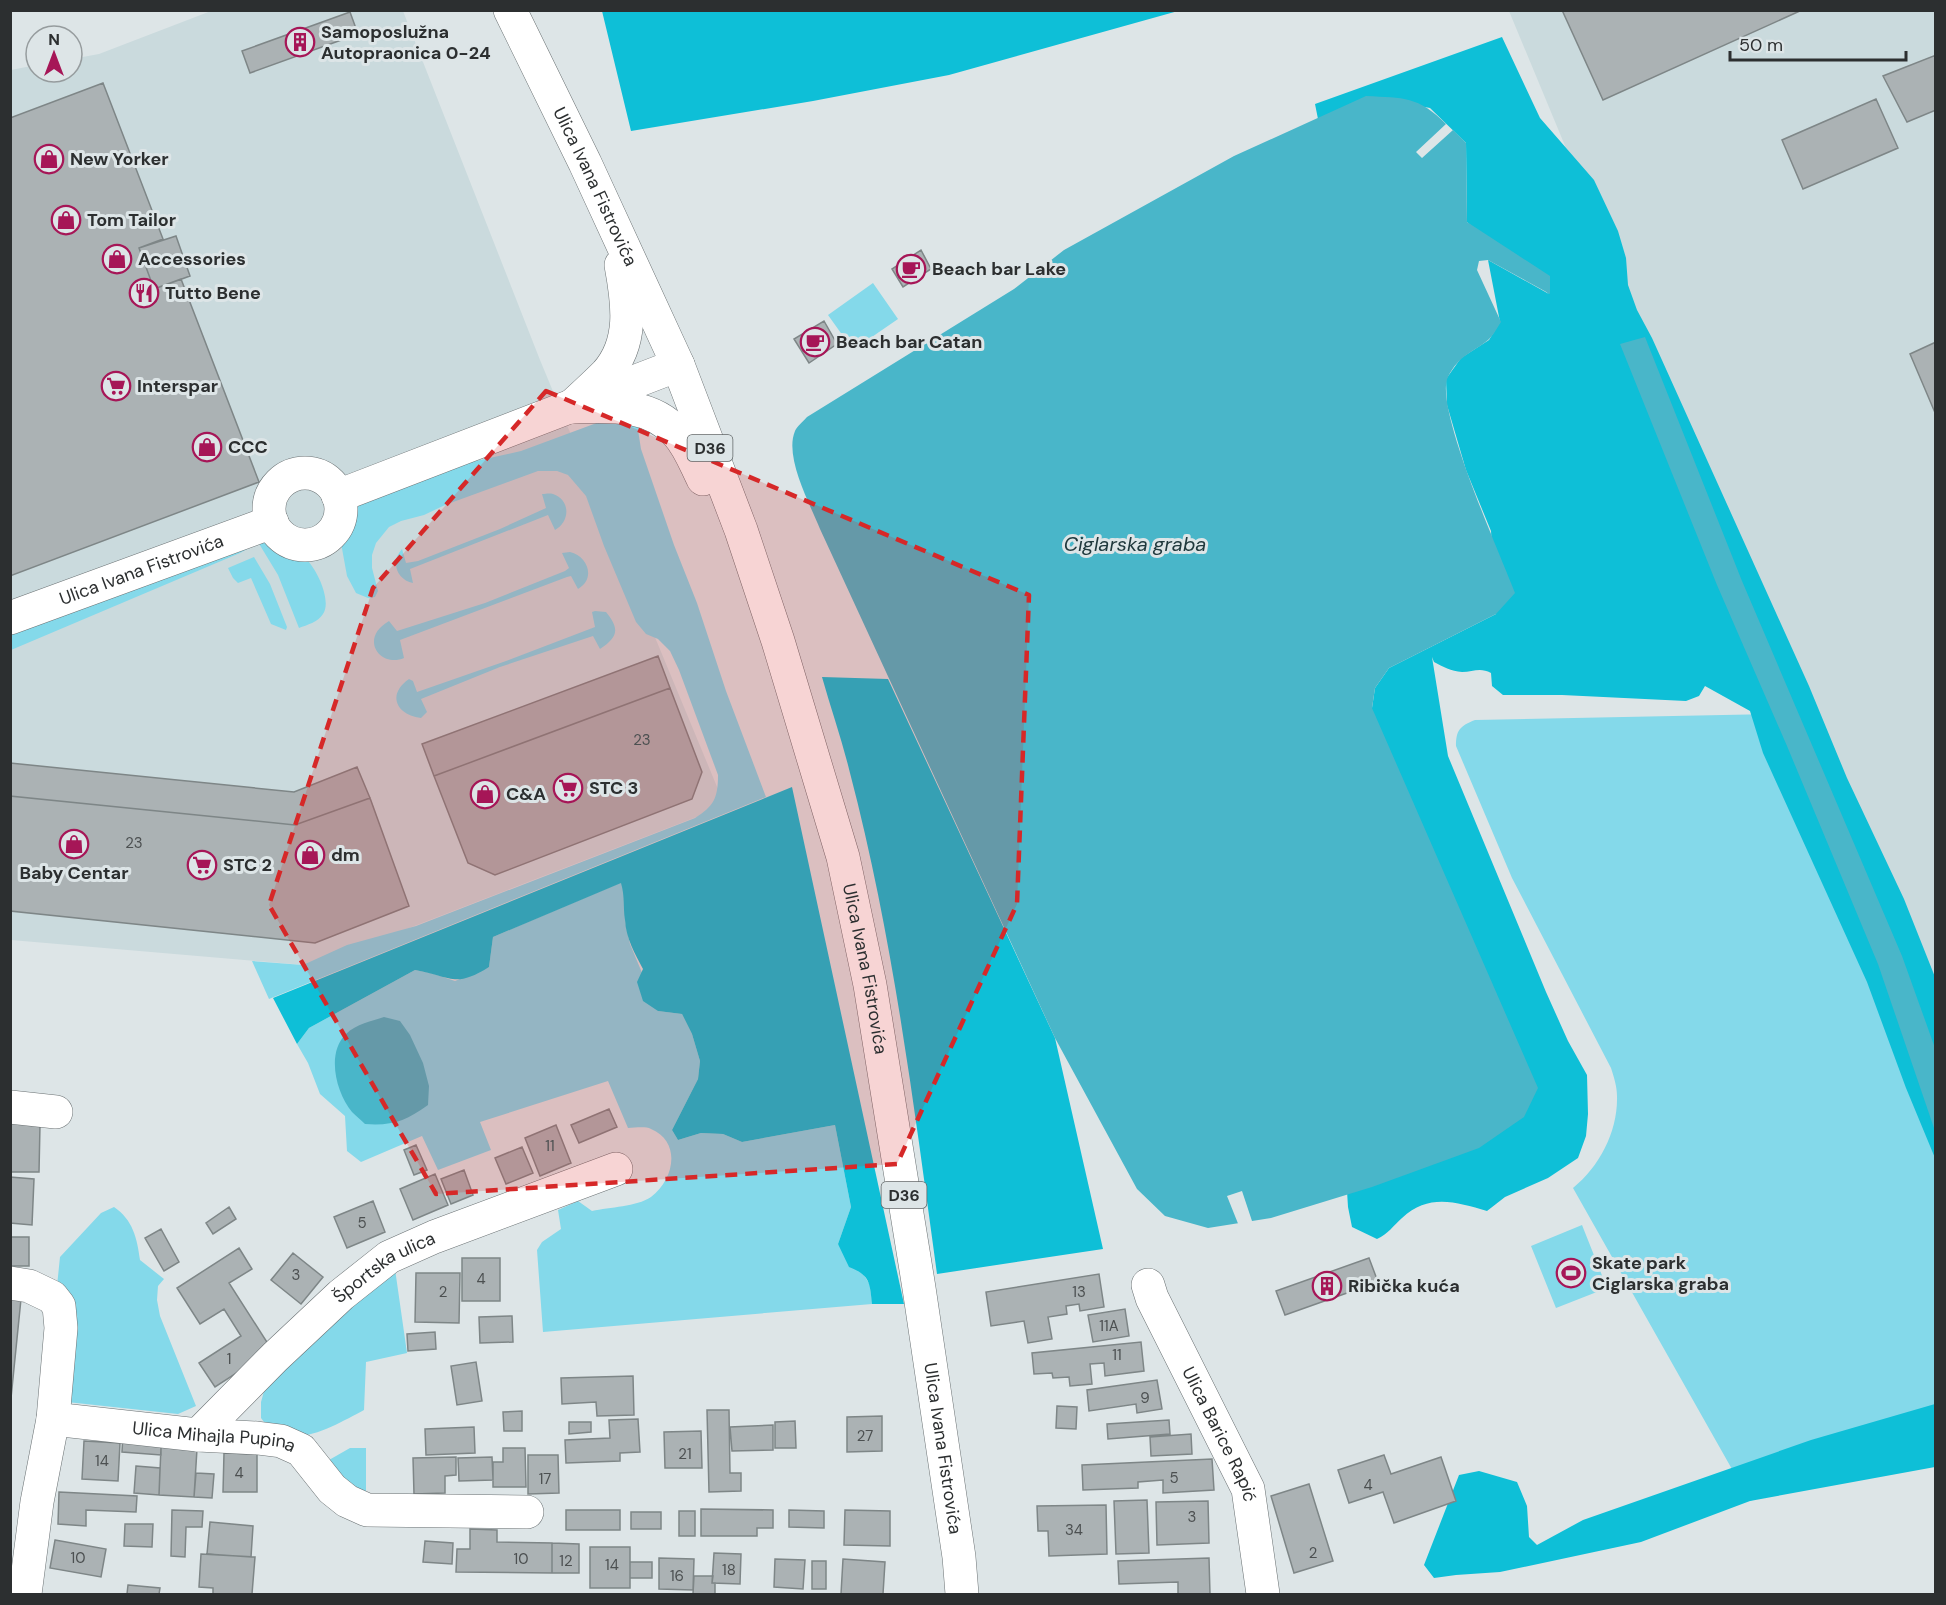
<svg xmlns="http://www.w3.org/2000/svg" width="1946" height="1605" font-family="'DM Sans',sans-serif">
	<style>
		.built { fill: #cadadd }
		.green { fill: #84d9ea }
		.forest { fill: #0ebfd7 }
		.water { fill: #49b6c9 }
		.pier { fill: #dde5e7 }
		.building { fill: #abb2b4; stroke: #7e8687; stroke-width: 1.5 }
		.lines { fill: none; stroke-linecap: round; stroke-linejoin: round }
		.minor-casing { stroke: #6a7173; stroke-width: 34 }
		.major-casing { stroke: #6a7173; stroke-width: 34 }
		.minor { stroke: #fff; stroke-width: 33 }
		.major { stroke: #fff; stroke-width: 33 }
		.marked { fill: #d62828; fill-opacity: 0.2; stroke: #d62828; stroke-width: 4.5; stroke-dasharray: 12 8; stroke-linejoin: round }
		.labels { text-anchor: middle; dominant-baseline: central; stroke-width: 6; stroke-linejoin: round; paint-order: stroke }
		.number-label { font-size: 15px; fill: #4c5051 }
		.shield { fill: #dde5e7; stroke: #616667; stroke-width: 1.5 }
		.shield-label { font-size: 16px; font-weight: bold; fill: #2c2f30 }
		.poi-label { font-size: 18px; font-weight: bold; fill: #2c2f30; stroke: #dde5e7; text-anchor: start }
		.street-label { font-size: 18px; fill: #2c2f30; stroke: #dde5e7 }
		.water-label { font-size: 20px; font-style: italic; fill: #20393d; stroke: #dde5e7 }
	</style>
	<rect width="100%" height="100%" fill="#dde5e7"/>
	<path class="built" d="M211,11H403L540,360L725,806L342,954L304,965L11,940V70L36,65V72H72V59L99,54Z
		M1509,11H1935V989L1622,283Z"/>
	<path class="green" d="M873,283L898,319L853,350L828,315Z
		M602,421L642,426L638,430L641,449L674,545L697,603L726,691L766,797L269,999L252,961L303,965L347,945L416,926L695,818C714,806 718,798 718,775L679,670L670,651L658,639L646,634L636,622L604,546L586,496L568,475L557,471H538L445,505L424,515L401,521L389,527L376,543L372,555V568L378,591L375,597L368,598L356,593L347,576L341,543L347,518L359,501L458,465L521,451Z
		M542,494C546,494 549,493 553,494C571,500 570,522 555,530L548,515L410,569L413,583C397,580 390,562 402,549L406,563L418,561L500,529L546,508Z
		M258,542C270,542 296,551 306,559C317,569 332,601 323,614C318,622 307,625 299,628L278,575Z
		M244,543L247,549L240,553L11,650V631Z
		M570,552C588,556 596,579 578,589L571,576L567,577L400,640L404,658C381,668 358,639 389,621L397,631L485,603L565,571L569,568L562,553Z
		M254,557L270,584L287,627L286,630L271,624L251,578L238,583L233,578L228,568Z
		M595,611L606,612C620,629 618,637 600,649L593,636L500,667L421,699L427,712L421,718C397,715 386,695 409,679L413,681L417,692L506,661L595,627L592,612Z
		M1773,714L1935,1131V1431L1750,1501L1573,1188C1600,1166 1618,1131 1617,1096C1617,1087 1614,1077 1611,1068L1512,878L1456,746C1456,730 1460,726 1475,720Z
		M622,882L625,900V921L630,944L658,1011L682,1014L692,1034L700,1061L698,1079L672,1130L678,1140L701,1133L723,1134L742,1142L835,1125L851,1207L838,1244L862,1272L870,1285L872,1304L543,1332L537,1250L542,1242L561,1229L558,1210L578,1201L592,1211C610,1207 636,1207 651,1197C674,1180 682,1142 651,1129C645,1126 635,1128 628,1128L608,1081L480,1122L491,1150L438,1170L422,1136L361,1162L347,1151L345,1116L320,1094L308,1063L297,1044L309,1028L415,970L431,973L455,981L489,967L493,937Z
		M114,1207C133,1220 137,1238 140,1260L164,1279L158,1286L157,1300L160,1316L196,1406L178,1414L67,1402L57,1286L60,1257L101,1213Z
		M1582,1225L1607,1288L1556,1308L1531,1246Z
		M395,1269L407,1353L366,1362L364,1410C339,1423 298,1449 271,1429C267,1426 264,1422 261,1418V1402L266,1384Z
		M350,1448H366V1501L358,1499L329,1460Z"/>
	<path class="forest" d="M602,11V10L1178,11L949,75L813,101L631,131Z
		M1502,37L1540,118L1594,180L1618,231L1626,258L1628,285L1637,310L1652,338L1809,686L1847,778L1904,899L1935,977V1158L1906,1088L1867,982L1763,753L1750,711L1705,686L1699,696L1686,701L1562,695H1503L1492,686L1491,673C1480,667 1473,672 1462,672C1451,671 1443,667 1434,662L1432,657L1448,756L1546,992L1568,1041L1587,1075L1588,1114L1586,1136L1578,1158L1548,1178L1505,1197L1487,1211C1456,1202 1429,1193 1402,1218C1393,1226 1388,1234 1377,1239L1352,1227L1348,1207L1347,1191L1372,708L1375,688L1389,668L1496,614L1491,531L1466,470L1447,405L1446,379L1461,358L1489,340L1500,322L1488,260L1549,294L1467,222L1466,143L1430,108L1370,97L1318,119L1315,104Z
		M822,677L888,679L1055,1038L1103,1249L937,1274C914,1106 893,937 850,773C842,740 831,709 822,677Z
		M792,787L904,1304H872C870,1283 870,1275 849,1267L838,1244L851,1207L835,1125L742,1142L723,1134L701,1133L678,1140L672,1130L698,1079L700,1061L692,1034L682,1014L658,1011L643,1001L637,982L643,969C635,954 626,938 625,920C623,907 625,897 621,883L493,937L489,967C454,989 451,976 415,970L309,1028L297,1044L273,998Z
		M1935,1404V1467L1750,1501L1641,1542L1500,1572L1456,1575L1434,1578L1424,1565L1459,1475L1479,1471L1517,1482L1527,1506L1529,1537L1537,1545L1583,1520L1811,1440Z"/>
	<path class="water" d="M1366,96C1404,98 1418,96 1446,124L1416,152L1422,158L1453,130L1466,143L1467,222L1550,276V294L1488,260L1479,261L1477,270L1501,322C1497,328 1493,336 1488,340C1471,354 1459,355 1448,377C1433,406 1502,558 1515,593L1496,614L1389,668L1375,688L1372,708L1538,1088L1524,1117L1479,1148L1372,1187L1271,1218L1208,1228L1165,1216L1137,1189L1055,1038L820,529C810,504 784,457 795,431C797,426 803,422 807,417L1014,289L1064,250L1234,156Z
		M1645,337L1742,581L1902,956L1935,1048V1131L1878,964L1787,746L1717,585L1620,344Z
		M384,1017L400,1021L410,1035L423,1063L429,1086L428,1105C406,1121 392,1126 365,1124C361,1120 356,1116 352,1112C336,1093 326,1053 346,1034C356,1024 372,1021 384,1017Z"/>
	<path class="pier" d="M1242,1191L1253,1224L1239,1226L1227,1196Z"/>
	<path class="building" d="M1562,10H1802L1603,100Z
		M350,12L358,34L250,73L242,51Z
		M1936,55V110L1907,122L1883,76Z
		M103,83L163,239L139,248L154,289L181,279L259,482L10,576V118Z
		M1876,99L1898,148L1803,189L1782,140Z
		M176,236L190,276L154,289L139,248Z
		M921,250L931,269L903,287L892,269Z
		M824,321L837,344L809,363L794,339Z
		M1936,342V415L1910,354Z
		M658,656L670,688L434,776L422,744Z
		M670,688L702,772L692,799L495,875L468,863L434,776Z
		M10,763L294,792L357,767L370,798L295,825L10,796Z
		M10,796L295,825L370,798L409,906L315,943L10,911Z
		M609,1109L617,1127L579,1143L571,1125Z
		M10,1122L40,1125L39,1172H10Z
		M556,1125L571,1163L540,1176L525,1138Z
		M416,1145L427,1170L414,1175L404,1150Z
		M522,1147L533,1173L506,1184L495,1158Z
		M464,1170L473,1195L451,1204L441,1179Z
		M435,1174L448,1205L413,1220L400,1189Z
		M10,1177L34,1179L32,1225L10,1223Z
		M373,1201L385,1232L347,1248L334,1217Z
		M229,1207L236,1219L213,1234L206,1223Z
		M161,1229L179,1262L164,1271L145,1238Z
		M10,1237H29V1266H10Z
		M239,1248L252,1269L229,1283L272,1350L215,1387L199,1363L241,1336L224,1309L200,1324L177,1288Z
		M293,1253L323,1277L301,1304L271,1280Z
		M462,1258H500V1301H462Z
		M1369,1258L1378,1282L1285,1315L1276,1291Z
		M416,1273H460L459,1323L415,1322Z
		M1099,1274L1104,1307L1080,1311L1079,1304L1066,1306L1067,1314L1048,1317L1052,1339L1028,1343L1024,1321L991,1326L986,1292Z
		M10,1298L21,1299L10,1408Z
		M1125,1309L1129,1336L1093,1342L1088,1315Z
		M512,1316L513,1342L480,1343L479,1317Z
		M435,1332L436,1349L408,1351L407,1334Z
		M1141,1342L1144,1371L1105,1376L1104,1363L1090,1364L1092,1384L1070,1386L1069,1377L1053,1378L1052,1373L1034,1374L1032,1353Z
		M476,1362L482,1401L457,1405L451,1366Z
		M633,1376L634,1415L597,1416L596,1402L562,1404L561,1378Z
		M1157,1380L1162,1409L1137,1413L1136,1404L1089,1411L1087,1390Z
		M1057,1406L1077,1407L1076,1429L1056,1428Z
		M707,1410H729L730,1473H741V1491L709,1492Z
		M522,1411V1431H504L503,1412Z
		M882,1416V1451L847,1452V1417Z
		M638,1419L640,1452L620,1453V1461L566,1463L565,1440L610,1438L609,1420Z
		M1169,1420L1170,1434L1108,1439L1107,1424Z
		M795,1421L796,1448H775V1422Z
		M569,1422H591V1432L569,1434Z
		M773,1425V1450L732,1451L730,1427Z
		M474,1427L475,1453L426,1455L425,1429Z
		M701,1431L702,1468H665L664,1432Z
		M123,1434L161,1447V1455L122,1452Z
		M1191,1434L1192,1454L1151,1456L1150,1437Z
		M84,1441L120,1443L118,1481L82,1479Z
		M161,1447L197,1449L194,1497L159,1495Z
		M503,1448H525L526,1487H493V1462H503Z
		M224,1453L257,1454V1492H223Z
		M528,1455H558L559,1493L528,1494Z
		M1384,1455L1391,1474L1441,1457L1456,1501L1394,1523L1383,1492L1349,1503L1338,1470Z
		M456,1457V1475L445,1476V1493L414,1494L413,1458Z
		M492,1457L493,1480L459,1481L458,1458Z
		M1212,1459L1214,1490L1163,1493V1480L1138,1482V1488L1083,1490L1082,1465Z
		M136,1466L160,1468L159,1495L134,1493Z
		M196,1473L214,1474L212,1498L194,1497Z
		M1309,1484L1333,1561L1294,1573L1271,1496Z
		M59,1492L137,1496L136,1512L86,1510V1526L58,1524Z
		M1147,1500L1149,1553L1116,1554L1114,1501Z
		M1208,1501L1209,1543L1157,1545L1156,1502Z
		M1106,1505L1107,1554L1049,1556L1048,1531H1038L1037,1506Z
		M701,1509L773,1510V1528H757V1536H701Z
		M172,1510L203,1511L202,1527H186L185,1557L171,1556Z
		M566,1510H620V1530H566Z
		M789,1510L824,1511V1528L789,1527Z
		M845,1510L890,1511V1546L844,1545Z
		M679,1511H695V1536H679Z
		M631,1512H661V1529H631Z
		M210,1522L253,1526L251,1557L207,1554Z
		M125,1524H153L152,1547L124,1546Z
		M470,1529L497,1530V1542L552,1543V1573L456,1572L457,1549H470Z
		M55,1540L106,1549L101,1577L50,1568Z
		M425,1541L453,1543L452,1564L423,1562Z
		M552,1543L579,1544V1573H552Z
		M590,1547H630V1588H590Z
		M714,1553L741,1554L740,1584L712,1583Z
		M201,1554L255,1557L252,1594H213V1588L199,1587Z
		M659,1558L694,1559L693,1590L659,1589Z
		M1209,1558L1210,1594H1178V1582L1119,1584L1118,1561Z
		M775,1559L805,1560L803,1589L774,1587Z
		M843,1559L885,1562L883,1594H841Z
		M812,1561H826V1589H812Z
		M630,1562H652V1578H630Z
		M694,1576H713L712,1583H715V1594H693Z
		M128,1585L160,1588L159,1594H127Z"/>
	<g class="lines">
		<g class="minor-casing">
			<g id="minor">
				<circle cx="305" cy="509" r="36"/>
				<path d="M338,496L678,365"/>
				<path id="s1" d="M10,618L272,522"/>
				<path d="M10,1107L56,1112"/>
				<path d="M10,1283L29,1286L52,1297L59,1306L61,1328L53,1419L37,1502L25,1594"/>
				<path id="s2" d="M1148,1285L1152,1298L1248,1489L1263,1594"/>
				<path id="s3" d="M53,1419L198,1435L257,1438L281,1441L301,1450L332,1489L347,1501L367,1510L527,1512"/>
				<path id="s4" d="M198,1435L275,1357L341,1295L389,1257L434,1237L616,1169"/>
			</g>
		</g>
		<g class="major-casing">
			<g id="major">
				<path id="s5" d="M510,10L585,163L678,365L741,530L778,641L843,857L870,985L919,1288L959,1557L962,1594"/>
				<path d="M571,407C608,406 650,402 677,433C689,446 695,463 703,479"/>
				<path d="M571,407C583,396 595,385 606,374C634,343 628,303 621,265"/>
			</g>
		</g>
		<use href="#minor" class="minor"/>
		<use href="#major" class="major"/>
	</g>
	<path class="marked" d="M546,391L1029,595L1017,904L897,1164L436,1194L269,905L373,588Z"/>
	<defs>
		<g id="building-ring" transform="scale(1.5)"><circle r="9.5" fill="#dde5e7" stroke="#a61657" stroke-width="1.5"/><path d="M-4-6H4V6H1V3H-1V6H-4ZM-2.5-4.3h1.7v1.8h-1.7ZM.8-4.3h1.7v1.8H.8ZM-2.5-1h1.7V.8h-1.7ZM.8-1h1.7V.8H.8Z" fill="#a61657"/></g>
		<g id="shop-ring" transform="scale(1.5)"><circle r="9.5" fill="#dde5e7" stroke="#a61657" stroke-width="1.5"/><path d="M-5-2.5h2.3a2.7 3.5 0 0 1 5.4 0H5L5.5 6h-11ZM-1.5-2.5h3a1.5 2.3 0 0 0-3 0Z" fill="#a61657"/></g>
		<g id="cafe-ring" transform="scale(1.5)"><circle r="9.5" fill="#dde5e7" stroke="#a61657" stroke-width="1.5"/><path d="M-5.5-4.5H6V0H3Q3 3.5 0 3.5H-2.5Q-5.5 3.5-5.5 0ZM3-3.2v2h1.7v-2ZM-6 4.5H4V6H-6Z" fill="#a61657"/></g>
		<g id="restaurant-ring" transform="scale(1.5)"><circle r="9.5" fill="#dde5e7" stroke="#a61657" stroke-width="1.5"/><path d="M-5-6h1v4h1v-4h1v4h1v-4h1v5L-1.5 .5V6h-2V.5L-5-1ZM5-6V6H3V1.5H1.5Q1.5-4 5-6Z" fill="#a61657"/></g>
		<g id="supermarket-ring" transform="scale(1.5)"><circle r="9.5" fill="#dde5e7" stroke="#a61657" stroke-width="1.5"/><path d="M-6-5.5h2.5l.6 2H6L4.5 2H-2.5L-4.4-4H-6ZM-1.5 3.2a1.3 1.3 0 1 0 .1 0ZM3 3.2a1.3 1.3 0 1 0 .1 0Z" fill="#a61657"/></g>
		<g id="stadium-ring" transform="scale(1.5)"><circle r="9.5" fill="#dde5e7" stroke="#a61657" stroke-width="1.5"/><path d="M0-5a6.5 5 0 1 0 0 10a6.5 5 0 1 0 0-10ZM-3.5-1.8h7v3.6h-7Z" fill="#a61657"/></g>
	</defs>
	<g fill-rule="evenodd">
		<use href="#building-ring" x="300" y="42"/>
		<use href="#shop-ring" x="49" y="159"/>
		<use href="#shop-ring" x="66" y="220"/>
		<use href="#shop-ring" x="117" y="259"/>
		<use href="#cafe-ring" x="911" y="269"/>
		<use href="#restaurant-ring" x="144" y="293"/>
		<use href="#cafe-ring" x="815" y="342"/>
		<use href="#supermarket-ring" x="116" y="386"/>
		<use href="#shop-ring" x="207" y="447"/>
		<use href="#supermarket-ring" x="568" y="788"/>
		<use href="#shop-ring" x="485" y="794"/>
		<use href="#shop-ring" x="74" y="844"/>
		<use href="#shop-ring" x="310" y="855"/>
		<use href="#supermarket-ring" x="202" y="865"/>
		<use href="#stadium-ring" x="1571" y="1273"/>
		<use href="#building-ring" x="1327" y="1286"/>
	</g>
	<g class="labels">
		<g class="number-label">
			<text x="642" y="740">23</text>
			<text x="134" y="843">23</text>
			<text x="550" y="1146">11</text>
			<text x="362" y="1223">5</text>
			<text x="296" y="1275">3</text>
			<text x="481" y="1279">4</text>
			<text x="443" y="1292">2</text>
			<text x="1079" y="1292">13</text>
			<text x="1109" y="1326">11A</text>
			<text x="1117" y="1355">11</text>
			<text x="229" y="1359">1</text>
			<text x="1145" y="1398">9</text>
			<text x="865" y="1436">27</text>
			<text x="685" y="1454">21</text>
			<text x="102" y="1461">14</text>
			<text x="239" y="1473">4</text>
			<text x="1174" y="1478">5</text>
			<text x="545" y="1479">17</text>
			<text x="1368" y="1485">4</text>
			<text x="1192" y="1517">3</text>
			<text x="1074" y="1530">34</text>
			<text x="1313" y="1553">2</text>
			<text x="78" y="1558">10</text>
			<text x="521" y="1559">10</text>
			<text x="566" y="1561">12</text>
			<text x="612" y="1565">14</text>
			<text x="729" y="1570">18</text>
			<text x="677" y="1576">16</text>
		</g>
		<g class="shield">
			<rect x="687.5" y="435" width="45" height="26" rx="4.5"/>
			<rect x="881.5" y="1182" width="45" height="26" rx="4.5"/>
		</g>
		<g class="shield-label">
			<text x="710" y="448">D36</text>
			<text x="904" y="1195">D36</text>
		</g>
		<g class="poi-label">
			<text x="321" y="32">Samoposlužna<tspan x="321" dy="21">Autopraonica 0-24</tspan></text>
			<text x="70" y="159">New Yorker</text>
			<text x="87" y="220">Tom Tailor</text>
			<text x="138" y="259">Accessories</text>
			<text x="932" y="269">Beach bar Lake</text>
			<text x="165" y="293">Tutto Bene</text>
			<text x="836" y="342">Beach bar Catan</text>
			<text x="137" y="386">Interspar</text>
			<text x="228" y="447">CCC</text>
			<text x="589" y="788">STC 3</text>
			<text x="506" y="794">C&amp;A</text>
			<text x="331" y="855">dm</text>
			<text x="223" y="865">STC 2</text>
			<text x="74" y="873" text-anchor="middle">Baby Centar</text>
			<text x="1592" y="1263">Skate park<tspan x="1592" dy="21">Ciglarska graba</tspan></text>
			<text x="1348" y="1286">Ribička kuća</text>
		</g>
		<g class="street-label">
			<text stroke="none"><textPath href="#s5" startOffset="196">Ulica Ivana Fistrovića</textPath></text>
			<text stroke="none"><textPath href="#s1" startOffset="140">Ulica Ivana Fistrovića</textPath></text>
			<text stroke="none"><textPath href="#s5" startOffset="1026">Ulica Ivana Fistrovića</textPath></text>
			<text stroke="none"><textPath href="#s4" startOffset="252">Športska ulica</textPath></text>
			<text stroke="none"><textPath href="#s2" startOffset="166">Ulica Barice Rapić</textPath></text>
			<text stroke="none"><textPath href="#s3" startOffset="162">Ulica Mihajla Pupina</textPath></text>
			<text stroke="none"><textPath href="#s5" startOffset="1512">Ulica Ivana Fistrovića</textPath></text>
		</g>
		<g class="water-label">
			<text x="1135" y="544">Ciglarska graba</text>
		</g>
	</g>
	<rect width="1946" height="1605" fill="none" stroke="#2c2f30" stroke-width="24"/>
	<g transform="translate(54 54)"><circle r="28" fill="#dde5e7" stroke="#969c9e" stroke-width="1.5"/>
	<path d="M0-4.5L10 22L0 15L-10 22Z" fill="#a61657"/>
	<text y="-9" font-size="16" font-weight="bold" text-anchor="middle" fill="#2c2f30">N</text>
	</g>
	<path d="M1730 51v9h176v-9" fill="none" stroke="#2c2f30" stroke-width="3"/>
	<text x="1739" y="51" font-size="18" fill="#2c2f30" stroke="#dde5e7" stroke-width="4.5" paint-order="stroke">50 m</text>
</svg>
